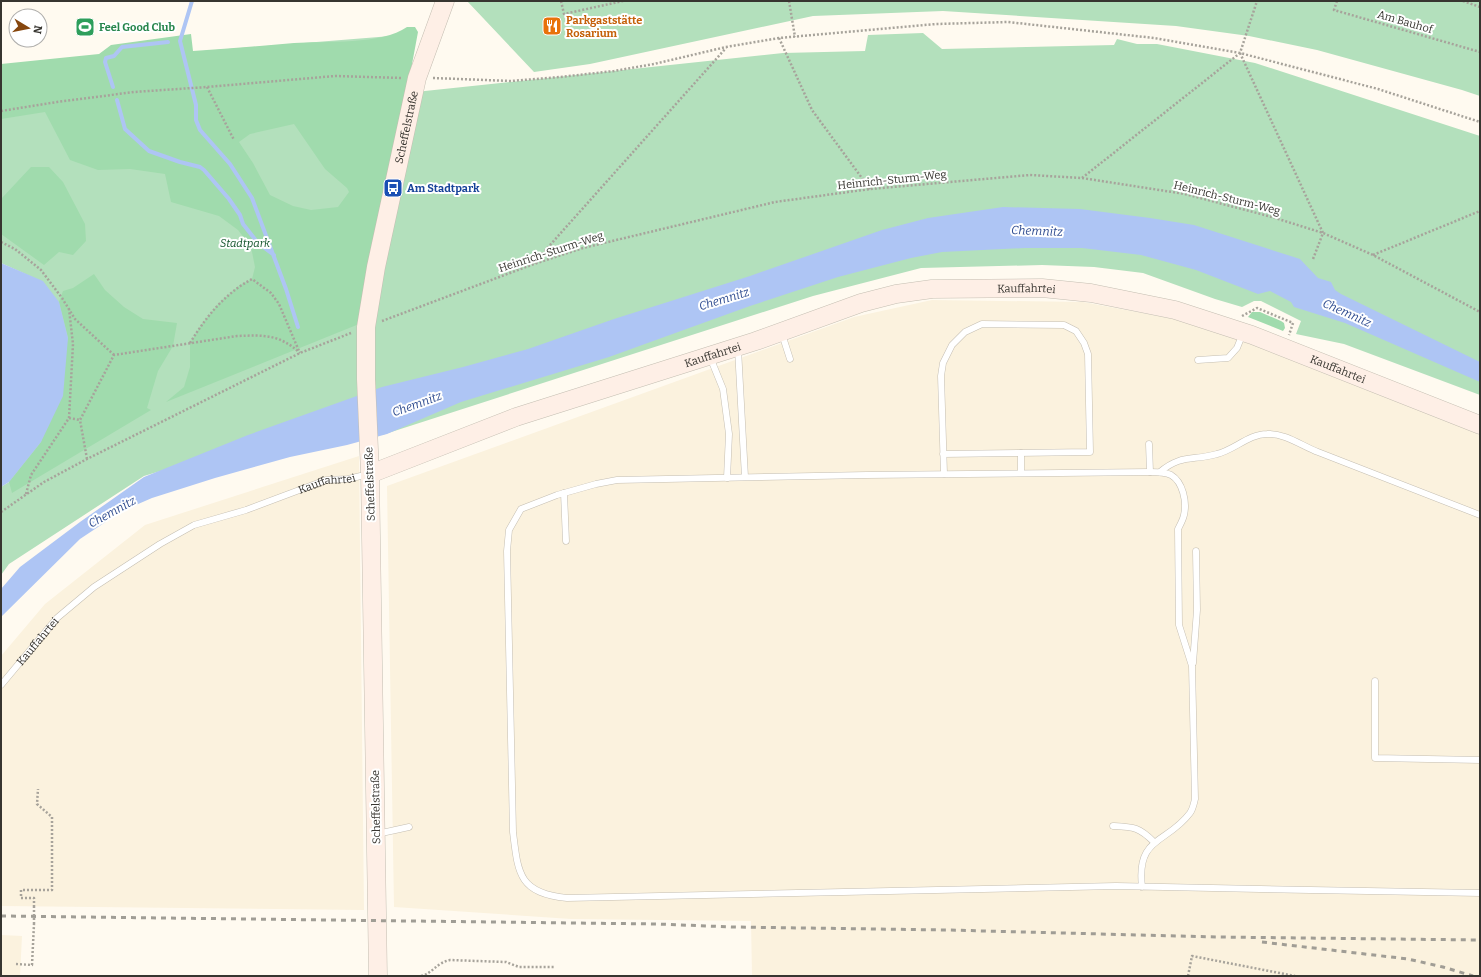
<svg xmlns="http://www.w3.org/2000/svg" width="1481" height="977" font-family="Bitter,serif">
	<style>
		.built { fill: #fbf2de }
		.green { fill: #b3e0bc }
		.forest { fill: #a0dbad; fill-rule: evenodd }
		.water { fill: #aec5f4 }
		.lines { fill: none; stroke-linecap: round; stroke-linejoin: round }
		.stream { stroke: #aec5f4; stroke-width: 4 }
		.lane-casing { stroke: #c4beb2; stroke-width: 7 }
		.secondary-casing { stroke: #c4beb2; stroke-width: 19 }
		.path { stroke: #a7a39b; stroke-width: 2.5; stroke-dasharray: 2 2; stroke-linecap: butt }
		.lane { stroke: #fff; stroke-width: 6 }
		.secondary { stroke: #feefe6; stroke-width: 18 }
		.rail { stroke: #a09d95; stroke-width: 3; stroke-dasharray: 5 5; stroke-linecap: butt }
		.path-bridge { stroke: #a7a39b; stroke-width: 2.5; stroke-dasharray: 2 2; stroke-linecap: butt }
		.labels { text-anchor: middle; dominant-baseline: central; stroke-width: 4; stroke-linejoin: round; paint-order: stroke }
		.food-label { font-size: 11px; font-weight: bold; fill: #c56008; stroke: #fff; text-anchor: start }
		.street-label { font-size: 11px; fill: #373530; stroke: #fff }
		.leisure-label { font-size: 11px; font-weight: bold; fill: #27864d; stroke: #fff; text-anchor: start }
		.transit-label { font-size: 11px; font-weight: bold; fill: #164399; stroke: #fff; text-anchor: start }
		.park-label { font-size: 11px; font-style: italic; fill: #0d5026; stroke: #fff }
		.water-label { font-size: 12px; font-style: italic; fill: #2f4c90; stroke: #fff }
	</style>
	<rect width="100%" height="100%" fill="#fffaf0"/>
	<path class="built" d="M932,300L1083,302L1202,324L1480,429V976H752L751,921L571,919L394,907L387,486L854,317Z
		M359,456L364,910L1,906V656L45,604L145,525Z
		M1,935L22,936L20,976H1Z"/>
	<path class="green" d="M467,1H1480V96L1462,90L1317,50L1249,36L1176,26L943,11L813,16L590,64L534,72Z
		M923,33L942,49L1114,45L1117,39L1137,44H1157L1255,63L1480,136V395L1344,344L1296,334L1301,321L1261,301H1254L1242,307L1215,299L1143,273L1094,267L1042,265L921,268L813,296L382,435L358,411L144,476L9,564L1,575V487L9,482L43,282L1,263V65L191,52L416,34L406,93L783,53L865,51L868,35Z"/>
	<path class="forest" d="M407,27H415L418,32L364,322L166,402L184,387L190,367V343L201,325L219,303L240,285L252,279L255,267L251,247L238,230L219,216L171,202L165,174L130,169L98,170L70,160L45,112L1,119V64L99,54L111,45L191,34L193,51C226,49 260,46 294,43C325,41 382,45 407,27ZM294,124L325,169L347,188L349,192L338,207L311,210L293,206L270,195L253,163L239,142L250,134Z
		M31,167H49L63,182L85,224L86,241L73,255L59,252L44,265L1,234V202L2,198Z
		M94,274L105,290L124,307L143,319L177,323L173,346L158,371L147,408L151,410L12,493L9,482L41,442L68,338L59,302L63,291L73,288Z
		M1252,312H1260L1281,321L1284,323L1285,328L1283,331L1248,317Z"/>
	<path class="water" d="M1003,207L1080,209L1150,218L1194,225L1300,259L1318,278L1331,282L1335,290L1341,294L1480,362V382L1345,323L1294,307L1291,302L1270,291L1258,294L1196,270L1141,255L1082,248H1025L942,252L911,258L838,277L750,306L609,357L461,402L387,434L347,445L290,457L215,478L152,498L122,511L80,539L1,617V589L20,567L80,522L144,477L248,435L382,387L463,367L528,349L614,319L750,276L882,230L928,218Z
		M1,263L43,281L59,302L68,338L63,396L41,442L9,482L1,487Z"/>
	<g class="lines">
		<path class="stream" d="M192,1L180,41L196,105V120L200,130L230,164L252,198L286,289L298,327
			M113,87L105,62L106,58L114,56L122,47L168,42
			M117,100L125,129L149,151L180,162L200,167L204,170L229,199L240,215L243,224L258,243L274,255"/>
		<g class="lane-casing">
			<g id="lane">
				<path d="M782,334L790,359"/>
				<path d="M738,349L745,477"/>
				<path d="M710,357L723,389L729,434L727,478"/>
				<path d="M1198,360L1228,358L1237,348L1243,333"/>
				<path d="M1149,444L1150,472"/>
				<path d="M1021,453V473"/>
				<path d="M943,454L1090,452L1088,354L1084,343L1076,331L1064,325L982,324L965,332L952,345L943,363L941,376L944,474"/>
				<path d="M1160,472C1181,454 1193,461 1217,454C1234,450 1249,434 1267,434C1285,433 1302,446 1318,452C1372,473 1426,494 1480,515"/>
				<path d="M564,493L566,541"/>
				<path d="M1193,663L1197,610L1196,551"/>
				<path d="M1375,681V758L1480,760"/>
				<path id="s1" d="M1,685L57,618L94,587L160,544L194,525L246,510L326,480L348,479L369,474"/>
				<path d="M1113,826C1134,827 1139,827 1154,842"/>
				<path d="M377,834L409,827"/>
				<path d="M1142,887C1136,836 1167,844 1190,813C1193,809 1194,803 1195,799L1192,666L1179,625L1178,529C1180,525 1183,520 1184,515C1187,502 1183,482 1171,475C1165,472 1156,472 1150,472L867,475L617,480L596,484L557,495L521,509L509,530L507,551L513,832C518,874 519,893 567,898L1116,886C1237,889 1359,891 1480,893"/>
			</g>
		</g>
		<g class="secondary-casing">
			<g id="secondary">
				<path id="s2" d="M370,474L516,417L756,341L861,303L896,294L932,289L1042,288L1091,293L1175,310L1252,335L1480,425"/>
				<path id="s3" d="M378,976L370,474L366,379V327L376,267L417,78L445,1"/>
			</g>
		</g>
		<path class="path" d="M561,1L564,14L623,1
			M789,1L795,37
			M1337,1L1334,10L1480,52
			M1463,1L1480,7
			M779,38L812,110L870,189
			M1240,53L1323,233L1313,259
			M433,78L511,81L560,77L614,71L654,64L726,47L779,38L936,24L1008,22L1154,38L1240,53L1378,89L1480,122
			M207,87L234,140
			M1,111L57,102L134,92L207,87L335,76L402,78
			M1082,178L1240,53L1257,1
			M1,242L15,249L41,270L62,298L75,319L114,355
			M1373,255L1480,211
			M534,263L726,48
			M1242,316L1257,308L1293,323L1289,335
			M382,321L534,264L583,248L775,202L870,189L1030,175L1082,178L1185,194L1272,217L1323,233L1373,255L1480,312
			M190,343C206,317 224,294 252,279L271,293L279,304L299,351
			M69,418L80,420
			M87,459L80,420L114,355L237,336C264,335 279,334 300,353
			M26,494L31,475L69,418L73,344L69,309
			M1,512L44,482L87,459L300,353L351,333
			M34,907V898H21V890H52V817L37,804L38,789
			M16,964L32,965L34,924
			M421,976C432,974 436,963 450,960L506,962L519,967H555
			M1188,976L1192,956L1295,976"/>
		<use href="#lane" class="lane"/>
		<use href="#secondary" class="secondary"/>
		<path class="rail" d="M1,916L657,924L733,927L947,930L1216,937L1480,940
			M1262,942L1408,959L1443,967L1473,976"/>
		<path class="path-bridge" d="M34,924V907"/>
	</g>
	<defs>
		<g id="restaurant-square" transform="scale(1)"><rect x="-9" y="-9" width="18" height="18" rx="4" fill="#e8710a" stroke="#fff"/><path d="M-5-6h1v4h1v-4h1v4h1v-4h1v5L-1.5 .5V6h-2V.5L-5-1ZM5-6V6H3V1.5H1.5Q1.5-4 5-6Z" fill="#fff"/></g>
		<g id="stadium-square" transform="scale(1)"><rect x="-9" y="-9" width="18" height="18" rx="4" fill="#2e9e5b" stroke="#fff"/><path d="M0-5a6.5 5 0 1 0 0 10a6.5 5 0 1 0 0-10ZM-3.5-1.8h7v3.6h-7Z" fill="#fff"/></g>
		<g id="bus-square" transform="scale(1)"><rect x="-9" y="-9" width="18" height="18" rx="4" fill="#1a4fb4" stroke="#fff"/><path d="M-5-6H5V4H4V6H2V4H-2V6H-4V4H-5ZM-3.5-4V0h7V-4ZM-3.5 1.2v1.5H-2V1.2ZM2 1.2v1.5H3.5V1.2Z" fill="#fff"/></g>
	</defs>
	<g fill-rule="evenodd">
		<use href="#restaurant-square" x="552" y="26"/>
		<use href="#stadium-square" x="85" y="27"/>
		<use href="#bus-square" x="393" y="188"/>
	</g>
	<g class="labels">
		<g class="food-label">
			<text x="566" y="20">Parkgaststätte<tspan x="566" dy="13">Rosarium</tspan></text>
		</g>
		<g class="street-label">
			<text transform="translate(1405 22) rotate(16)">Am Bauhof</text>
			<text stroke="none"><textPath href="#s3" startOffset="853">Scheffelstraße</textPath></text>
			<text transform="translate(892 180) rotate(-6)">Heinrich-Sturm-Weg</text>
			<text transform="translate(1227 198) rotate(14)">Heinrich-Sturm-Weg</text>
			<text transform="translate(551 252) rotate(-18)">Heinrich-Sturm-Weg</text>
			<text stroke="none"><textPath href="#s2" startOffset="687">Kauffahrtei</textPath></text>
			<text stroke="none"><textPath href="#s2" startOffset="363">Kauffahrtei</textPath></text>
			<text stroke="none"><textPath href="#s2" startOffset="1011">Kauffahrtei</textPath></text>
			<text stroke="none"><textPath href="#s1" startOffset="393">Kauffahrtei</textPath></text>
			<text transform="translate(370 484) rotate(-92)">Scheffelstraße</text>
			<text stroke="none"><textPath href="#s1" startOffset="57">Kauffahrtei</textPath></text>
			<text transform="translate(376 807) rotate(-91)">Scheffelstraße</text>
		</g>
		<g class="leisure-label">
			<text x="99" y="27">Feel Good Club</text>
		</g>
		<g class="transit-label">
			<text x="407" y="188">Am Stadtpark</text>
		</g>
		<g class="park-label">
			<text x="245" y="243">Stadtpark</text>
		</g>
		<g class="water-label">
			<text transform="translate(1037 231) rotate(2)">Chemnitz</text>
			<text transform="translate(724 299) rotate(-17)">Chemnitz</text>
			<text transform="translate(1347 313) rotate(24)">Chemnitz</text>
			<text transform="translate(417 404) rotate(-20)">Chemnitz</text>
			<text transform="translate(112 512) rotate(-29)">Chemnitz</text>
		</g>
	</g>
	<rect width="1481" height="977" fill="none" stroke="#373530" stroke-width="4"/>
	<g transform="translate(28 28) rotate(100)"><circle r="19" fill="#ffffff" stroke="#afaeac"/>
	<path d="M0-3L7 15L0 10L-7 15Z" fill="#86460d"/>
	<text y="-6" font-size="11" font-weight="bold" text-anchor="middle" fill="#373530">N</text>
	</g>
</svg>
